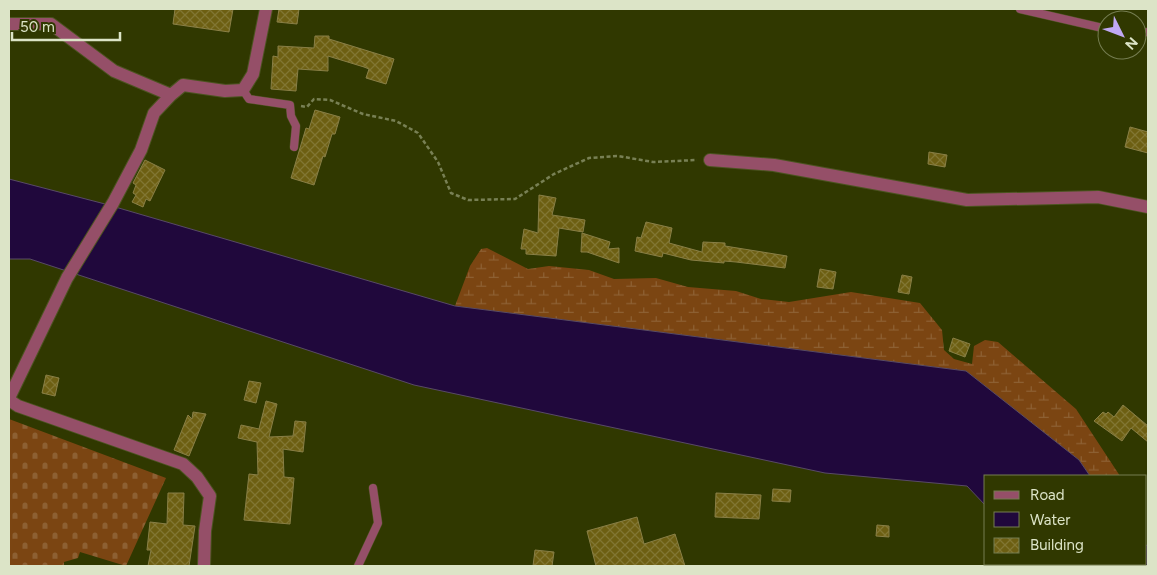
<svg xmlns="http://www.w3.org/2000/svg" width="1157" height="575" font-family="Figtree,sans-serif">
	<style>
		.wetland { fill: url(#wetland-marsh) }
		.cemetery { fill: url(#cemetery-stones) }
		.water { fill: #20083c; stroke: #584a66 }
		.building { fill: url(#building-cross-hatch); stroke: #897f46 }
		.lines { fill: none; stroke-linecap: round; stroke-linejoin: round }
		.service-casing { stroke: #4c5420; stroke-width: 9 }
		.minor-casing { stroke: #4c5420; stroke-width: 14 }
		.path { stroke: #788054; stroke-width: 2.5; stroke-dasharray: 4 2.5; stroke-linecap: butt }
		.service { stroke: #954f68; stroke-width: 8 }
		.minor { stroke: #954f68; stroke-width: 12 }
	</style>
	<defs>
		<pattern id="wetland-marsh" width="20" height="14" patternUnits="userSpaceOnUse" patternTransform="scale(1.25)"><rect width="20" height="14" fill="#7b4512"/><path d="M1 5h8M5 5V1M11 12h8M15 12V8" fill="none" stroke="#8d6033"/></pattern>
		<pattern id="cemetery-stones" width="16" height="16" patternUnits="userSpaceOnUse" patternTransform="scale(1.25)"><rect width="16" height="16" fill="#7b4512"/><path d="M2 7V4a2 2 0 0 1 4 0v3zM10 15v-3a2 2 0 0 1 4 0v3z" fill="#8d6033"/></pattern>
		<pattern id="building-cross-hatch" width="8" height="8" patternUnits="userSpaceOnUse" patternTransform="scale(1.25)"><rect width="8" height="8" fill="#6d5f12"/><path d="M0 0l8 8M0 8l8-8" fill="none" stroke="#817633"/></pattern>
	</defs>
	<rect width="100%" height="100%" fill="#303800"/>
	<path class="wetland" d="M487,248L528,269L549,266L589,270L614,279L656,278L688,287L736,291L761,299L789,302L851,292L920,303L942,330L944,350L954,359L972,364L974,346L985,340L998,342L1076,409L1120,476H1090L1079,460L966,371L455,306L470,266L481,249Z"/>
	<path class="cemetery" d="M9,419L166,478L126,566L80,552L78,558L64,562V566H9Z"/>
	<path class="water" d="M9,179L105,204L455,306L966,371L1079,460L1090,476H986V506L967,486L825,473L414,385L30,259H9Z
		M1146,545L1148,546V566H1041L1038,564H1146Z"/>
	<path class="building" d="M175,9H233L229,32L173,24Z
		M279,9H299L297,24L277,22Z
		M315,36H329V39L394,59L386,84L366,78L369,69L364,67L328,56V71L298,69L296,91L271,89L273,56L278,57V46L314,48Z
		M315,110L340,117L335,134H332L325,157L323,156L314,185L291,178L306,128L309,129Z
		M1130,127L1148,132V153L1125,147Z
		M929,152L947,155L945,167L928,164Z
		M145,160L165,170L150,201L146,199L143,207L132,202L136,195L133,193L136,185L133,183Z
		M539,195L556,198L552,215L585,220L583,232L559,228L556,256L526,254V249H521L524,229L538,233Z
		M646,222L672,228L669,243L702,252L703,242L725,243V246L787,256L785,268L736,262L724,261V263L691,260L663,253L662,257L635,251L637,237L641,238Z
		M582,233L610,242L608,249L619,248V263L587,252H581Z
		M820,269L836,272L833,289L817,287Z
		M902,275L912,277L909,294L898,292Z
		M953,338L970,344L965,357L949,351Z
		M46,375L59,378L55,396L42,393Z
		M249,381L261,383L256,403L244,400Z
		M266,401L277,404L269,437L293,436L295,421L306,422L303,452L283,449L284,477L294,478L290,524L244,520L249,474L258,475L257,442L238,438L241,425L259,429Z
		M1123,405L1148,426V442L1131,428L1122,441L1094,421L1103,412L1106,414L1108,412L1114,417Z
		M193,412L206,414L189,456L174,450L188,415L192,419Z
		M773,489L791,490L790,502L772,501Z
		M168,493H184L183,525L195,526L189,566H148L151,550H147L150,522L167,524Z
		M716,493L761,495L759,519L715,517Z
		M637,517L644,544L675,534L685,566H596L587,531Z
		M877,525L889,526V537L876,536Z
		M535,550L554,552L552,566H533Z"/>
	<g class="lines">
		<g class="service-casing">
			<path id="service" d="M1020,9L1107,29
				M1137,33L1148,32
				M243,90L249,99L290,105L291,116L296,126L294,147
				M358,566L378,523L373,488"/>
		</g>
		<g class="minor-casing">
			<path id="minor" d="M9,24H51L114,71L171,95
				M710,160L774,165L967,200L1098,197L1148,207
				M9,398L67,278L113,203L141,150L154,113L171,95L183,85L225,91L243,90L253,74L266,9
				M9,400L18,406L183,464L197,477L210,496L205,531L204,566"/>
		</g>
		<path class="path" d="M301,106L307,107L314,99L330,100L363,114L396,121L418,133L438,162L451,193L468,200L515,199L554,174L589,158L618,156L653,162L697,160"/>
		<use href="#service" class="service"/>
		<use href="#minor" class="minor"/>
	</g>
	<rect width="1157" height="575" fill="none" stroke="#dce4c7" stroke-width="20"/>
	<rect x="984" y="475" width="162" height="90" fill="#303800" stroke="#757d50"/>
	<rect x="994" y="491" width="25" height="8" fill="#954f68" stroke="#757d50"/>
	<text x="1030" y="500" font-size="15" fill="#dce4c7">Road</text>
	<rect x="994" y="512" width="25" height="15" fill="#20083c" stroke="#757d50"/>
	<text x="1030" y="525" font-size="15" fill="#dce4c7">Water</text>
	<rect x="994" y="538" width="25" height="15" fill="url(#building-cross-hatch)" stroke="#757d50"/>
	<text x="1030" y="550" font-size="15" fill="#dce4c7">Building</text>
	<g transform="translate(1122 35) rotate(132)"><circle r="24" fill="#303800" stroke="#757d50"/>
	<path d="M0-4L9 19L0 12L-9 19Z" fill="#c0a8f3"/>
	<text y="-8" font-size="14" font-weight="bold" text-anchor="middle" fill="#dce4c7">N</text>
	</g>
	<path d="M12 32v8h108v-8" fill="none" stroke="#dce4c7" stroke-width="2.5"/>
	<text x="20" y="32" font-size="15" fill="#dce4c7" stroke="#303800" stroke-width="4" paint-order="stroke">50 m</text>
</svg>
